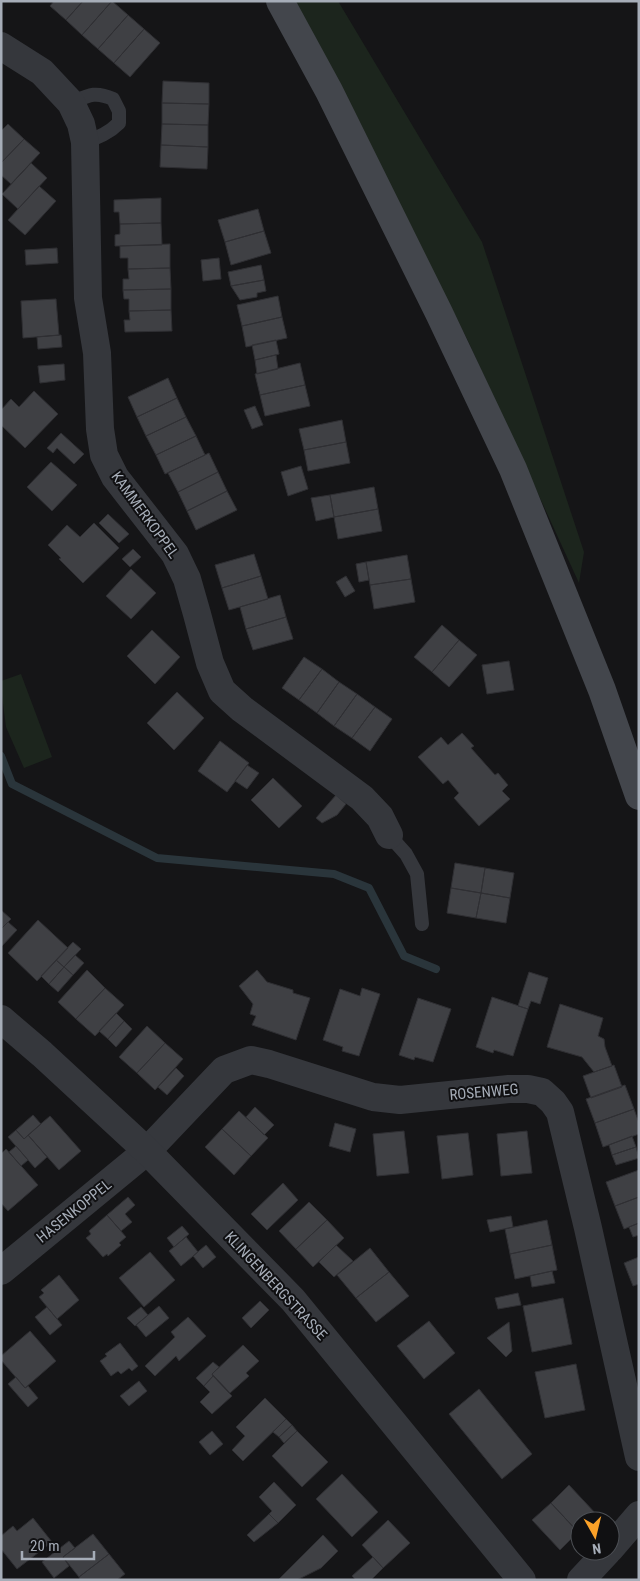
<svg xmlns="http://www.w3.org/2000/svg" width="640" height="1581" font-family="'Roboto Condensed',sans-serif">
	<style>
		.green { fill: #1c251d }
		.lines { fill: none; stroke-linecap: round; stroke-linejoin: round }
		.stream { stroke: #2a353b; stroke-width: 8 }
		.building { fill: #3f4044; stroke: #2f2f33 }
		.service { stroke: #35373c; stroke-width: 14 }
		.minor { stroke: #35373c; stroke-width: 28 }
		.tertiary { stroke: #35373c; stroke-width: 28 }
		.secondary { stroke: #43464c; stroke-width: 28 }
		.labels { text-anchor: middle; dominant-baseline: central; stroke-width: 4; stroke-linejoin: round; paint-order: stroke }
		.street-label { font-size: 15px; fill: #a6adb8; stroke: #101012 }
	</style>
	<rect width="100%" height="100%" fill="#151517"/>
	<path class="green" d="M291,1H338L482,242L584,552L579,583L467,339L368,141Z
		M21,674L52,757L24,768L6,727L1,688V681Z"/>
	<g class="lines">
		<path class="stream" d="M1,756L12,784L157,858L334,874L369,888L404,956L436,969"/>
	</g>
	<path class="building" d="M54,1H83L66,20L50,6Z
		M83,1H112L82,35L66,20Z
		M112,1L128,15L98,49L82,35Z
		M128,15L144,29L114,63L98,49Z
		M144,29L160,43L130,77L114,63Z
		M163,81L209,83V104L162,103Z
		M162,103L209,104L208,125L162,124Z
		M8,124L24,139L1,163V131Z
		M162,124L208,125V147L161,145Z
		M24,139L40,153L11,184L1,175V163Z
		M161,145L208,147L207,169L160,167Z
		M31,163L47,178L18,209L2,194Z
		M39,186L56,201L25,235L8,220Z
		M161,198V223L120,224L119,212H114V200Z
		M258,209L264,231L225,242L218,220Z
		M161,223L162,245L115,246V235L120,234V224Z
		M264,231L271,253L231,265L225,242Z
		M170,244V268L128,269V258H120V246Z
		M57,248L58,263L26,265L25,250Z
		M219,258L221,279L203,281L201,260Z
		M261,265L264,280L231,286L228,272Z
		M170,268L171,289L123,290V279H129L128,269Z
		M264,280L266,291L257,293V297L240,300L231,286Z
		M171,289V310L129,311V299H124L123,290Z
		M278,296L282,317L242,326L237,305Z
		M56,299L59,335L23,338L21,301Z
		M171,310L172,331L125,332L124,320H130L129,311Z
		M282,317L287,338L246,347L242,326Z
		M61,335L62,347L38,349L37,337Z
		M276,340L279,354L255,360L252,345Z
		M276,355L278,369L257,374L255,360Z
		M300,363L305,385L260,395L255,374Z
		M64,364L65,380L40,383L38,366Z
		M168,378L177,398L137,417L128,397Z
		M305,385L310,406L265,416L260,395Z
		M34,391L58,414L25,448L1,425V410L11,399L19,407Z
		M177,398L186,417L146,436L137,417Z
		M255,406L263,425L252,429L244,410Z
		M186,417L196,436L156,455L146,436Z
		M342,420L346,442L304,450L299,429Z
		M61,433L84,454L74,464L57,448L53,453L47,448Z
		M196,436L205,455L165,474L156,455Z
		M346,442L350,463L308,471L304,450Z
		M209,453L218,472L178,492L168,473Z
		M51,462L77,485L52,511L27,487Z
		M301,466L308,489L288,496L281,472Z
		M218,472L227,491L187,511L178,492Z
		M374,487L378,509L334,517L330,495Z
		M227,491L237,510L196,530L187,511Z
		M330,495L334,517L316,521L311,498Z
		M378,509L382,531L338,539L334,517Z
		M108,514L129,534L119,543L99,523Z
		M94,523L119,548L83,583L59,559L61,558L48,545L67,525L80,537Z
		M133,549L141,557L130,567L122,559Z
		M254,554L261,576L222,588L215,565Z
		M407,555L411,579L370,585L366,562Z
		M366,562L369,580L359,582L356,564Z
		M131,569L156,593L131,619L106,596Z
		M261,576L268,599L229,610L222,588Z
		M346,576L355,591L345,597L336,582Z
		M411,579L415,602L374,609L370,585Z
		M280,595L286,617L246,629L240,607Z
		M286,617L293,639L253,650L246,629Z
		M442,625L459,640L432,672L414,657Z
		M152,630L180,657L155,684L127,656Z
		M459,640L477,655L449,687L432,672Z
		M304,657L322,669L299,700L282,688Z
		M509,661L514,690L487,694L482,665Z
		M322,669L339,682L317,713L299,700Z
		M339,682L357,694L334,726L317,713Z
		M177,692L204,718L174,750L147,723Z
		M357,694L375,707L352,738L334,726Z
		M375,707L392,719L370,751L352,738Z
		M462,733L474,746L471,748L495,775L498,773L508,785L502,791L510,799L479,826L454,798L459,793L448,780L443,784L418,757L441,737L448,745Z
		M220,741L249,763L227,792L198,771Z
		M247,765L259,773L247,789L235,781Z
		M273,778L302,806L279,828L251,800Z
		M336,795L346,804L337,815L322,823L316,818Z
		M455,863L485,868L481,893L451,888Z
		M485,868L514,873L510,898L481,893Z
		M451,888L481,893L476,918L447,913Z
		M481,893L510,898L506,923L476,918Z
		M1,910L11,919L1,929Z
		M38,920L68,948L37,981L8,953Z
		M8,922L17,930L1,947V929Z
		M73,942L81,949L64,967L56,960Z
		M75,955L84,963L73,975L64,967Z
		M56,960L64,967L49,984L41,976Z
		M64,967L73,975L58,992L49,984Z
		M87,970L105,988L76,1019L58,1002Z
		M257,970L267,982L293,990V993L310,998L296,1040L252,1025L256,1016L250,1014L253,1004L239,986Z
		M529,972L548,978L540,1004L531,1001L528,1009L518,1006Z
		M105,988L124,1005L95,1036L76,1019Z
		M362,988L380,994L359,1056L342,1051L343,1047L323,1040L340,989L360,996Z
		M492,997L528,1009L513,1056L494,1050L493,1053L476,1047Z
		M418,998L451,1009L433,1062L415,1057L414,1060L399,1055Z
		M560,1004L603,1018L598,1036L604,1039L605,1047L612,1066L594,1072L582,1057L547,1047Z
		M116,1013L124,1021L108,1039L99,1031Z
		M124,1021L132,1029L116,1047L108,1039Z
		M147,1026L165,1043L137,1073L119,1057Z
		M165,1043L183,1059L155,1090L137,1073Z
		M614,1065L622,1087L591,1098L583,1076Z
		M176,1068L184,1076L167,1095L158,1087Z
		M625,1085L634,1109L595,1123L586,1099Z
		M255,1107L274,1125L264,1135L246,1117Z
		M634,1109L639,1123V1134L603,1147L595,1123Z
		M239,1111L268,1138L251,1156L222,1129Z
		M33,1115L41,1124L24,1139L16,1130Z
		M50,1116L81,1151L59,1170L28,1135Z
		M335,1123L356,1129L350,1152L329,1146Z
		M222,1129L251,1156L234,1175L205,1147Z
		M16,1130L24,1139L28,1135L47,1157L35,1168L8,1137Z
		M404,1131L409,1173L377,1176L373,1134Z
		M527,1131L532,1173L501,1176L497,1134Z
		M468,1133L473,1175L442,1179L437,1136Z
		M632,1136L636,1147L612,1155L609,1145Z
		M16,1146L28,1160L21,1166L9,1152Z
		M636,1147L639,1158L616,1165L612,1155Z
		M6,1149L38,1185L8,1211L1,1203V1154Z
		M639,1170V1197L615,1206L606,1182Z
		M283,1183L298,1200L267,1230L251,1214Z
		M128,1197L135,1205L125,1214L132,1222L121,1231L107,1215Z
		M639,1197V1223L624,1229L615,1206Z
		M309,1202L327,1220L296,1249L279,1231Z
		M107,1215L126,1237L119,1243L121,1245L108,1256L107,1254L103,1257L86,1238L91,1234L89,1231Z
		M511,1216L513,1227L490,1232L487,1220Z
		M327,1220L344,1238L313,1267L296,1249Z
		M547,1220L552,1245L510,1254L505,1229Z
		M639,1223V1235L633,1237L629,1227Z
		M182,1226L189,1234L174,1247L167,1238Z
		M186,1237L198,1252L181,1266L169,1251Z
		M206,1245L216,1257L203,1268L193,1256Z
		M336,1245L353,1261L334,1277L319,1262Z
		M552,1245L557,1270L515,1279L510,1254Z
		M370,1248L389,1272L356,1298L337,1275Z
		M150,1252L175,1280L144,1307L119,1278Z
		M639,1257V1284L633,1286L624,1263Z
		M552,1271L555,1283L532,1287L530,1276Z
		M389,1272L409,1296L376,1322L356,1298Z
		M59,1275L79,1300L57,1319L39,1297L44,1293L41,1290Z
		M518,1293L521,1305L498,1309L495,1298Z
		M563,1298L572,1344L532,1352L523,1306Z
		M260,1301L269,1310L251,1328L242,1318Z
		M159,1306L169,1318L146,1337L136,1325Z
		M47,1307L62,1325L50,1335L35,1317Z
		M141,1307L148,1315L135,1326L127,1318Z
		M188,1317L206,1336L179,1361L176,1356L155,1376L145,1366L175,1337L171,1332Z
		M429,1321L455,1353L424,1379L397,1346Z
		M509,1322L512,1351L506,1357L487,1338Z
		M30,1331L56,1361L25,1388L1,1360V1356Z
		M120,1343L138,1366L132,1371L129,1368L121,1374L118,1371L111,1376L100,1361L107,1356L105,1354Z
		M243,1345L259,1361L246,1373L249,1376L230,1393L212,1374Z
		M213,1362L219,1367L212,1374L213,1376L204,1386L196,1378Z
		M576,1364L585,1410L545,1418L535,1372Z
		M213,1376L232,1396L212,1414L200,1402L210,1392L204,1386Z
		M16,1377L25,1388L28,1386L38,1398L28,1407L8,1384Z
		M139,1381L147,1391L129,1406L120,1396Z
		M479,1389L532,1454L502,1479L449,1414Z
		M265,1398L286,1419L243,1461L232,1450L245,1436L236,1427Z
		M286,1419L292,1425L279,1437L273,1432Z
		M292,1425L297,1431L284,1443L279,1437Z
		M212,1431L223,1444L210,1455L199,1442Z
		M297,1431L328,1462L302,1487L272,1456Z
		M342,1474L378,1512L352,1537L316,1499Z
		M274,1482L296,1505L278,1523L269,1514L272,1511L259,1497Z
		M569,1485L597,1515L591,1521H580V1531L578,1532L551,1503Z
		M551,1503L578,1532L560,1550L532,1520Z
		M269,1514L278,1523L254,1542L247,1535Z
		M33,1518L52,1542L17,1569L1,1549V1536L13,1526L17,1531Z
		M388,1520L410,1543L383,1568L362,1545Z
		M93,1534L109,1554L79,1577L63,1557Z
		M323,1535L338,1551L321,1568L297,1580H278Z
		M69,1541L75,1548L63,1557L69,1566L54,1578L42,1562Z
		M109,1554L125,1574L117,1580H80L79,1577Z
		M373,1557L383,1568L371,1580H356L352,1576Z"/>
	<g class="lines">
		<path class="service" d="M71,103C89,95 95,91 113,99L119,111V123C109,133 99,137 85,142
			M389,835L406,854L417,874L422,924"/>
		<path class="minor" d="M1,46L42,72L71,103L81,124L85,142L88,298L97,353L100,429L104,455L115,477L175,554L187,579L197,614L210,663L222,691L242,709L362,798L380,817L389,835
			M1,1271L147,1151L224,1070L251,1060L269,1064L373,1097L400,1100L509,1089H528L542,1092L553,1102L560,1112L588,1228L639,1457
			M610,1549L639,1515
			M581,1580L608,1551"/>
		<path class="tertiary" d="M1,1019L42,1054L147,1151L293,1300L522,1580"/>
		<path class="secondary" d="M280,1L329,91L439,313L513,469L602,690L639,796"/>
	</g>
	<g class="labels">
		<g class="street-label">
			<text transform="translate(145 515) rotate(54)">KAMMERKOPPEL</text>
			<text transform="translate(484 1092) rotate(-5)">ROSENWEG</text>
			<text transform="translate(74 1211) rotate(-39)">HASENKOPPEL</text>
			<text transform="translate(276 1286) rotate(47)">KLINGENBERGSTRASSE</text>
		</g>
	</g>
	<rect width="640" height="1581" fill="none" stroke="#a6adb8" stroke-width="5"/>
	<g transform="translate(595 1536) rotate(172)"><circle r="24" fill="#101012" stroke="#4c4f54"/>
	<path d="M0-4L9 19L0 12L-9 19Z" fill="#fba128"/>
	<text y="-8" font-size="14" font-weight="bold" text-anchor="middle" fill="#a6adb8">N</text>
	</g>
	<path d="M22 1551v8h72v-8" fill="none" stroke="#a6adb8" stroke-width="2.5"/>
	<text x="30" y="1551" font-size="15" fill="#a6adb8" stroke="#101012" stroke-width="4" paint-order="stroke">20 m</text>
</svg>
